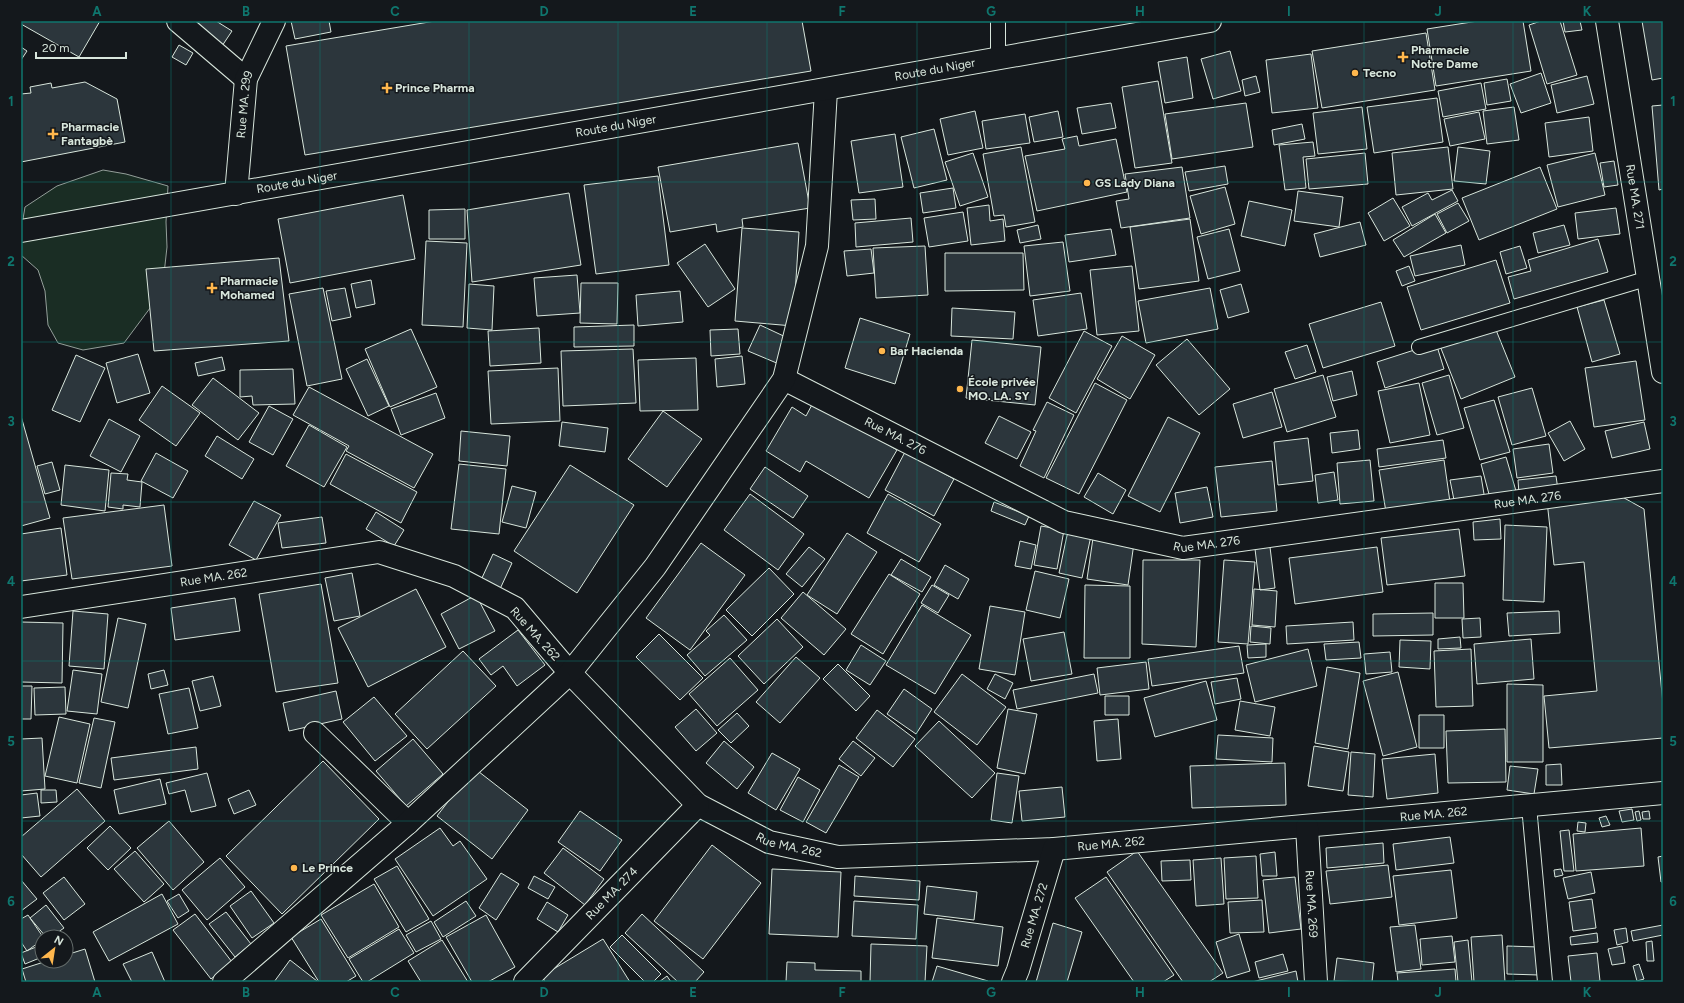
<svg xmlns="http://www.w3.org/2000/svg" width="1684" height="1003" font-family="Figtree,sans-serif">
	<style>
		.green { fill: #1a2d24; stroke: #939e99 }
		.building { fill: #2c363c; stroke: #d8e6dc }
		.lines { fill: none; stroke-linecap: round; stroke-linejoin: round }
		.service-casing { stroke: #d8e6dc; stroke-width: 16 }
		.minor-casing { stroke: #d8e6dc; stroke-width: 24 }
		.primary-casing { stroke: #d8e6dc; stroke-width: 24 }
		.service { stroke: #14181c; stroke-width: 14 }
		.minor { stroke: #14181c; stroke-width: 22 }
		.primary { stroke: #14181c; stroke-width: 22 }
		.grid { fill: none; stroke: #0f766e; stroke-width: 1; stroke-opacity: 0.55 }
		.poi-dot { fill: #ffb74d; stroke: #14181c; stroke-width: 1.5 }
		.labels { text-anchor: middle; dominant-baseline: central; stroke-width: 3; stroke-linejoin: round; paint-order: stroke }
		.poi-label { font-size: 12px; font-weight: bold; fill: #d8e6dc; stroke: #14181c; text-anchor: start }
		.street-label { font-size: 12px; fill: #d8e6dc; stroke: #14181c }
		.neatline { fill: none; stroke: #0f766e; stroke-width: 1.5 }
		.grid-label { font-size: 13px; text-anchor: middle; font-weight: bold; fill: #0f766e }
	</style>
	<rect width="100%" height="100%" fill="#14181c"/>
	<path class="green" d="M103,170L126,174L168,186L166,222L167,247L162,292L124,343L83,350L58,343L48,325L45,291L38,270L21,255V231L25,207L57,186Z"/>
	<path class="building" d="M21,21H100L79,57L21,24Z
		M185,21H216L232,31L222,46Z
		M291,21H329L331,32L295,39Z
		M435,21H802L811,71L305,155L286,46Z
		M1478,21H1523L1531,71L1436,86L1427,29Z
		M1541,21H1560L1577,75L1547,84L1529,25Z
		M1563,21H1580L1582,30L1565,32Z
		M1642,21H1663V78L1652,80Z
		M1426,33L1435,90L1322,108L1312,51Z
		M179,45L193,53L186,65L172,57Z
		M21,47L27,51L21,60Z
		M1230,51L1241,91L1213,99L1201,59Z
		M1311,54L1318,108L1272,113L1266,60Z
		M1187,57L1193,98L1165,103L1158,62Z
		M1541,73L1551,103L1521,113L1510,84Z
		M1256,76L1260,92L1245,96L1242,80Z
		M1587,76L1594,104L1557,113L1551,85Z
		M1507,79L1511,101L1487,105L1484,83Z
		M1158,81L1172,163L1135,168L1122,87Z
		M85,82L117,99L125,142L21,162V94L31,93L30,87L51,83L52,88Z
		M1481,83L1486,109L1443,117L1438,91Z
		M1437,98L1443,142L1374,153L1367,107Z
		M1111,103L1116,128L1082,134L1077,108Z
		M1246,103L1253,147L1172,159L1165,114Z
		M1663,105V189L1659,190L1652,106Z
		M1362,107L1367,149L1318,154L1313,113Z
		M1514,107L1519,140L1487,144L1483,111Z
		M975,111L983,148L948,155L940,119Z
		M1058,111L1063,137L1034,142L1029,117Z
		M1479,112L1485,139L1450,146L1444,119Z
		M1025,114L1030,143L986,149L982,121Z
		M1589,117L1593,151L1549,157L1545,123Z
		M1302,124L1305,139L1274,145L1272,130Z
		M934,129L947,180L914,188L901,137Z
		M895,134L903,187L859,193L851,141Z
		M1077,136L1079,146L1116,139L1127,192L1037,211L1025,156L1065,149L1062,139Z
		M1313,142L1315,156L1303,157L1306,188L1285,190L1279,145Z
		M798,143L810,208L742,219L743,227L717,232L716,224L670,232L658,167Z
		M1021,147L1035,222L1006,227L1004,215L994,216L983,154Z
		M1448,147L1453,189L1396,195L1392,153Z
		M1458,147L1490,151L1486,184L1454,181Z
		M973,153L988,197L960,206L945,162Z
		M1365,153L1368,184L1309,189L1306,159Z
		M1595,153L1605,195L1558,207L1547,165Z
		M1614,161L1618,185L1604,187L1600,163Z
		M1225,166L1228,184L1189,191L1185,172Z
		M1182,167L1190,218L1121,228L1116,201L1129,199L1125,174Z
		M1540,167L1557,209L1479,240L1462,198Z
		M658,176L669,265L596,274L584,185Z
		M1225,187L1235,224L1201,234L1190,196Z
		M953,188L956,208L923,213L920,193Z
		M1452,190L1458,201L1412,226L1402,207L1428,193L1432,200Z
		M1298,191L1343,197L1339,227L1294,221Z
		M569,193L581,265L472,282L467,210Z
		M403,195L415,259L290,283L278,219Z
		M1393,198L1410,226L1384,241L1368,213Z
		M875,199L876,219L853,220L851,200Z
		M1249,201L1292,210L1285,246L1241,236Z
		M1458,203L1469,221L1447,233L1437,214Z
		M989,205L990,221L1003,219L1005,241L971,245L967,208Z
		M1616,208L1620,234L1578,239L1575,213Z
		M465,209V239H429V210Z
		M963,212L968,241L929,247L924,218Z
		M1435,214L1446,233L1404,257L1393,240Z
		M911,218L913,242L856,247L855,223Z
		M1190,219L1199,281L1139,289L1130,227Z
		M1360,222L1366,245L1320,257L1314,234Z
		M1038,225L1041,239L1020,243L1017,230Z
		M1564,225L1570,245L1538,253L1533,233Z
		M742,228L799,232L793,326L735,321Z
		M1111,229L1116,255L1069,262L1065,235Z
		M1229,229L1240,271L1208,279L1197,237Z
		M1598,239L1608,272L1514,299L1508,277L1531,271L1528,260Z
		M426,241L467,243L463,327L422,325Z
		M1063,242L1070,291L1030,296L1024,246Z
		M705,244L735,289L708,307L677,263Z
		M1461,245L1465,265L1415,276L1410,256Z
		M925,246L928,295L876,298L873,248Z
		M1520,246L1527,268L1506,274L1500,252Z
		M871,249L874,273L847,276L844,251Z
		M945,253H1023L1024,290L945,291Z
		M279,258L289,341L154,351L146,269Z
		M1496,260L1510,303L1421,330L1407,287Z
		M1132,266L1139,331L1097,335L1090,270Z
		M1409,266L1415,281L1402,286L1396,271Z
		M577,275L580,313L537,316L534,278Z
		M371,280L375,304L356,308L351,284Z
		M581,283H618L617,324L580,323Z
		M469,284L494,286L492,330L467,328Z
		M1241,284L1249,312L1228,318L1220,290Z
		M323,288L342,379L307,386L289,294Z
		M345,288L351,317L332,321L326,291Z
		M1210,288L1218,329L1146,343L1138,301Z
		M680,291L683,322L638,326L636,295Z
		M1081,293L1087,329L1038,336L1033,300Z
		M1604,300L1620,354L1592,362L1577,307Z
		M1381,302L1395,346L1323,368L1309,324Z
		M952,308L1015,312L1013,339L951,336Z
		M860,318L910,334L895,384L845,368Z
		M634,325V346L574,347V327Z
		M760,325L790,339L779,364L748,351Z
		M1494,325L1515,377L1461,399L1440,346Z
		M539,328L541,363L490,366L488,331Z
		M411,329L437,387L390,407L365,349Z
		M738,329L740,354L711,356L710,330Z
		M1084,331L1112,346L1076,413L1049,398Z
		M1122,336L1155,355L1130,399L1097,379Z
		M1187,339L1230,389L1199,415L1156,365Z
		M972,340L1041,347L1035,405L966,398Z
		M1436,343L1444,369L1385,388L1377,362Z
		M1307,345L1316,372L1295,379L1285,352Z
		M633,349L636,403L563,406L561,351Z
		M138,354L150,393L117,403L106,363Z
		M76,355L105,368L80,422L52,410Z
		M742,356L745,384L717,387L715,359Z
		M222,357L225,370L198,376L195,363Z
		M696,358L698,410L640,411L638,360Z
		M367,359L389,406L368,416L346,369Z
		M1636,361L1645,420L1594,427L1585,368Z
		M558,368L560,421L491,424L488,371Z
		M293,369L295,404L253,405L252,396L240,397V370Z
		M1352,371L1357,395L1333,401L1327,377Z
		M1323,375L1336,417L1287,432L1274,389Z
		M1449,375L1464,428L1437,435L1422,383Z
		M213,378L259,413L238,440L192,405Z
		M1095,383L1127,400L1079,494L1046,478Z
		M1419,383L1430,435L1390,443L1378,391Z
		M162,386L200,413L176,446L139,420Z
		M309,387L433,454L414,488L346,451L349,446L293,415Z
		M1532,388L1546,436L1512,445L1498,397Z
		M1272,392L1282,427L1243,438L1233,404Z
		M436,393L445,418L401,435L391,409Z
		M1494,400L1510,452L1480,460L1464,408Z
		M814,401L897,450L869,498L806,461L800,472L766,451L792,407L806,416Z
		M1047,402L1074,415L1044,478L1020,466L1036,431L1033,430Z
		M269,406L293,419L273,455L249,442Z
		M663,411L702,439L667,487L628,459Z
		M21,416L50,518L21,526Z
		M999,416L1031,432L1017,459L985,443Z
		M1168,417L1200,433L1160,512L1128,496Z
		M109,419L140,436L121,472L90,456Z
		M1570,421L1585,449L1564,461L1548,433Z
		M562,422L608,428L605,452L559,446Z
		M1644,422L1650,449L1612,458L1605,431Z
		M309,425L347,447L324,487L286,466Z
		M1358,430L1360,449L1332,453L1330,433Z
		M461,431L510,436L507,466L459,461Z
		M217,436L254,459L242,479L205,456Z
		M1308,438L1313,481L1278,485L1274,442Z
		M1443,440L1446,458L1379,467L1377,449Z
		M1549,444L1553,473L1517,478L1513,449Z
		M905,452L954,479L934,516L885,490Z
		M156,453L188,471L173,498L141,481Z
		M346,454L417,492L401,523L330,484Z
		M1506,457L1516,491L1490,498L1481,464Z
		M1370,460L1374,501L1340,504L1337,463Z
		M1444,460L1450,502L1386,512L1379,470Z
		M1272,461L1277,511L1221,517L1215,467Z
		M52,462L60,490L45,494L37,466Z
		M459,464L506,469L499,534L451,529Z
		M65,465L109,470L105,511L61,505Z
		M570,465L634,505L577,593L514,551Z
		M765,467L808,496L793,518L750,489Z
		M1334,472L1338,500L1318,503L1315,475Z
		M111,473L128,474L127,480L142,482L140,507L123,505V509L108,507Z
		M1098,473L1126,490L1113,514L1084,497Z
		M1481,476L1485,500L1455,505L1450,480Z
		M1556,476L1558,490L1519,494L1518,480Z
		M512,486L536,492L526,528L502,522Z
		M1207,487L1213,517L1180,523L1175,493Z
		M750,494L804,534L778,570L724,530Z
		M888,494L941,524L919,562L867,533Z
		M1617,494L1644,509L1663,704V738L1549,748L1544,696L1597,691L1584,562L1554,565L1547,501Z
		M254,501L281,515L256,560L229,545Z
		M994,502L1029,516L1025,525L991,511Z
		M164,505L172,566L72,579L63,518Z
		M376,512L404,530L394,546L366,529Z
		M322,517L326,543L282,548L278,523Z
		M1500,519L1501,539L1474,540L1473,522Z
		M1505,525L1547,527L1544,602L1503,600Z
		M1041,526L1064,530L1057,569L1034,565Z
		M1069,526L1092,531L1082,578L1059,573Z
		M61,528L67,575L21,581V534Z
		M1459,529L1465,576L1387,585L1381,538Z
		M847,533L877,552L837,614L807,595Z
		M1093,538L1134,543L1128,585L1087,579Z
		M1020,541L1036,545L1031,569L1015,566Z
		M701,543L745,575L690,650L646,618Z
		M809,547L825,559L802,587L786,574Z
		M1270,547L1275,588L1260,590L1255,549Z
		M1377,547L1383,592L1295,604L1289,558Z
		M493,554L512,563L500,589L481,580Z
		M901,559L931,577L922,592L891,575Z
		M1143,560H1200L1196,647L1142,644Z
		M1224,560L1255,562L1248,644L1218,642Z
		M945,565L969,579L958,599L934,585Z
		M769,568L794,594L752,636L726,610Z
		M1035,571L1069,579L1060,618L1026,610Z
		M352,573L360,616L334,621L325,578Z
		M889,574L920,594L883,654L851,634Z
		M1435,583H1463L1464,618H1435Z
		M321,584L338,683L276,692L259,594Z
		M932,585L949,595L938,613L921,603Z
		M1085,585L1130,586V658H1084Z
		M416,589L446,647L368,687L338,628Z
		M1254,589L1277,591L1275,627L1252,625Z
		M803,592L846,629L824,655L781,618Z
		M476,595L495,631L459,649L441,614Z
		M235,598L240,631L175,640L171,608Z
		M922,605L971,635L935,694L886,665Z
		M990,606L1025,612L1015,675L979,669Z
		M73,611L108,614L104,669L69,666Z
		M1559,611L1560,633L1509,636L1507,613Z
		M1433,613V635L1373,636V614Z
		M724,615L747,640L705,676L687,655L710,635L706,631Z
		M118,618L146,624L128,708L101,702Z
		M1480,618L1481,637L1463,638L1462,619Z
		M777,619L803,647L764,684L738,656Z
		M21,622L63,623L62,683L21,682Z
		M1353,622L1354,640L1287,644L1286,626Z
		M1251,626L1271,628L1270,644L1250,642Z
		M518,630L545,665L517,686L503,666L491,675L479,659Z
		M1064,632L1072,674L1031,681L1023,639Z
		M659,634L703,678L680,700L636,657Z
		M1460,637L1461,648L1438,649V639Z
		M1531,639L1534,679L1477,684L1474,644Z
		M1400,640L1431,641L1430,669L1399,667Z
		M1359,642L1361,658L1326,660L1324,644Z
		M1266,644V657L1248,658L1247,645Z
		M861,645L886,661L870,685L846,670Z
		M1239,646L1244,673L1152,686L1148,659Z
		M1308,649L1317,686L1255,702L1246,665Z
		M1471,649L1473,706L1436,707L1434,651Z
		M463,651L496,686L427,749L395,714Z
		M1390,652L1392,672L1366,674L1364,654Z
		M796,657L820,678L780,723L756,702Z
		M730,658L758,690L717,726L689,694Z
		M1146,662L1149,689L1100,695L1097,668Z
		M838,664L870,696L856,711L823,679Z
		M1327,667L1360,673L1348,749L1315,743Z
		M73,670L102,674L97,714L67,711Z
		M164,670L168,685L151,689L148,674Z
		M1398,672L1417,747L1383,756L1363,681Z
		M962,674L1006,707L977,745L934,712Z
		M995,674L1013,683L1005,699L987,689Z
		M1094,674L1098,693L1017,709L1013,690Z
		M213,676L221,706L200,711L192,681Z
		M1237,678L1241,699L1215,704L1211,682Z
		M1206,681L1217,720L1155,737L1144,698Z
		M1507,684L1543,685V762H1507Z
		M21,686H32L31,719H21Z
		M65,687L66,714L35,715L34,688Z
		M189,688L198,728L168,734L159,694Z
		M904,689L932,709L916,734L887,714Z
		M336,691L342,719L289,731L283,703Z
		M1105,696H1129V715H1105Z
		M374,697L407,736L375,761L343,722Z
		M1240,701L1275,707L1270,736L1235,730Z
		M696,709L717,733L696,751L675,727Z
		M1008,709L1037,714L1025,774L997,768Z
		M877,710L915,739L893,767L856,738Z
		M737,713L749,726L731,743L718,730Z
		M1419,715H1444V748H1419Z
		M59,717L90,724L77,783L45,776Z
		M94,718L115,722L101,788L79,783Z
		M1118,719L1121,759L1097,761L1094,721Z
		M939,721L995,773L972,798L915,746Z
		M1505,729L1506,782L1448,783L1446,731Z
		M1218,735L1273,738L1272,762L1216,759Z
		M42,738L45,789L21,791V739Z
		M413,739L443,774L406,806L376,771Z
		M724,741L754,767L737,789L706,763Z
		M853,741L875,758L861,776L839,759Z
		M1314,746L1349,752L1343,791L1308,786Z
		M196,747L198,769L114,780L111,758Z
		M1351,752L1375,754L1373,797L1348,795Z
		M772,753L800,769L776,810L748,793Z
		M1435,754L1438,793L1387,799L1382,759Z
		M323,761L379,819L282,914L226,856Z
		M1285,763L1286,805L1192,808L1190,766Z
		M1561,764L1562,785H1546V765Z
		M839,765L859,777L826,833L806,822Z
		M1510,766L1538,769L1534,794L1507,790Z
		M474,768L528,810L492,859L437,816Z
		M207,773L216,806L191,812L185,790L169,794L166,783Z
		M997,773L1019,776L1012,823L991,820Z
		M798,777L820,790L803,822L780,810Z
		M160,779L166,804L119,814L114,790Z
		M1062,787L1065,817L1022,821L1019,791Z
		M77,789L105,821L41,877L21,854V837Z
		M41,790H56L57,802L41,803Z
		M249,790L256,805L234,814L228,799Z
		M37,793L40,816L21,818V795Z
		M1632,809L1634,820L1622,822L1619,811Z
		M580,811L622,840L600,871L558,842Z
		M1639,811L1641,820L1637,821L1635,812Z
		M1649,811L1650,819H1643L1642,812Z
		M1606,816L1610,825L1602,827L1599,818Z
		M169,821L204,862L173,890L137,848Z
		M1578,822L1586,823L1585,832L1577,831Z
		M110,826L131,848L108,870L87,848Z
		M440,828L453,846L460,841L487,879L433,916L395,859Z
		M1641,828L1644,866L1576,871L1573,834Z
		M1569,830L1574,871H1564L1560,831Z
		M1450,837L1454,863L1396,870L1393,844Z
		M1383,843L1384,863L1327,868L1326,848Z
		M712,845L761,883L703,959L654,921Z
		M563,848L604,879L585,905L544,873Z
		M135,851L164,884L144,902L114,869Z
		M1137,851L1223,973L1209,982H1183L1107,872Z
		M1275,852L1277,876H1262L1260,854Z
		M1256,856L1258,898L1226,899L1224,858Z
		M1663,856V882H1661L1658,857Z
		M220,858L245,887L207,920L182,890Z
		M1221,858L1224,904L1196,906L1193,860Z
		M1190,860L1191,880L1162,881L1161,861Z
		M1388,865L1392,897L1330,904L1326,871Z
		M397,866L429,919L406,932L374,879Z
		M772,869L841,872L838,937L769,934Z
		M1561,869L1563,875L1555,877L1554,870Z
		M1451,870L1457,918L1399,925L1393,876Z
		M1591,872L1595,893L1568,899L1563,878Z
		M501,873L519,884L496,920L479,908Z
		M534,876L555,887L548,899L528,888Z
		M855,876L920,881L919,900L854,896Z
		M64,877L85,904L64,920L43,893Z
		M1106,877L1174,975L1163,982H1134L1075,898Z
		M1295,877L1301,929L1269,933L1263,880Z
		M21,880L37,899L21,911Z
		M374,884L399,927L348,958L321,915Z
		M927,886L977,892L974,920L924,914Z
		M251,891L274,923L252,938L230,906Z
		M162,894L178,924L109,961L93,932Z
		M179,894L189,911L178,918L167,901Z
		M1592,899L1596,928L1573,931L1569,902Z
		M1262,900L1264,932L1230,933L1228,902Z
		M466,901L476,916L443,937L434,922Z
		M854,901L918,905L916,939L852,936Z
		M547,902L568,915L558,932L537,919Z
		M46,905L64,928L51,937H46L30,918Z
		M226,912L251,944L235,957L209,924Z
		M195,914L232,962L211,979L173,930Z
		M642,914L704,972L695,982H678L625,933Z
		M28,915L43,937L42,940L27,951L21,942V919Z
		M486,915L515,967L488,982H472L446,937Z
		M937,918L1003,927L998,966L932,958Z
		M321,919L356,976L346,982H319L291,937Z
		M431,921L441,939L416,952L406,935Z
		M1053,923L1082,932L1067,982H1036Z
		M1415,925L1421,969L1396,972L1390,927Z
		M1663,925V935L1633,941L1631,931Z
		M1626,928L1628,942L1617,945L1614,930Z
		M399,929L414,953L367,982H363L349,959Z
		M1597,933L1598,942L1571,945L1570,937Z
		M1239,934L1250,971L1227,978L1216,942Z
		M622,935L661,974L653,982H645L610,947Z
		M1502,935L1505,982H1474L1471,937Z
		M1452,936L1455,962L1422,965L1420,939Z
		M66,938H67L72,949L66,951Z
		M603,939L630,982H545L542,976Z
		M442,940L468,982H421L408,961Z
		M1468,940L1472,982H1458L1454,942Z
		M1652,941L1654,961H1647L1646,942Z
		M871,944L927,946L925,982H870Z
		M41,945L42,957L25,964L21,953Z
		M1507,946L1539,947V975L1507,974Z
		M1622,946L1625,963L1612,965L1608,949Z
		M85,949L95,982H26L22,969L47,961H66V955Z
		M152,952L165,982H132L123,964Z
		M1597,953L1600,981L1571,982L1568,956Z
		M1283,954L1288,971L1259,978L1255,962Z
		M1337,958L1374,963L1372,982L1334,981Z
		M290,960L317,981L316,982H274Z
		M787,962L815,963V970L861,971V982H786Z
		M1639,964L1644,979L1637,981L1633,966Z
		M937,966L988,981V982H932Z
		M1455,969L1456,982H1398L1397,973Z
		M1296,971L1298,982H1252Z
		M667,976L671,982H659Z
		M1515,981H1540V982H1515Z"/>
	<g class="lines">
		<g class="service-casing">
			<path id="service" d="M998,59V21
				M1419,347L1649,278
				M1529,806L1545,982"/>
		</g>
		<g class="minor-casing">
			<g id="minor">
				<path d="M178,21L246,79"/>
				<path id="s1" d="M1607,21L1663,372"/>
				<path id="s2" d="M236,194L246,79L274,21"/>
				<path id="s3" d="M784,379L1064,522L1183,548L1663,481"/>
				<path id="s4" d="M21,607L379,552L454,576L515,608L570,673L698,805L769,842L838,857L1054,849L1663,793"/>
				<path d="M315,733L408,823"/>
				<path id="s5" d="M1307,827L1316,982"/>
				<path d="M224,982L408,823L570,673L655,567L784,379L817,246L826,90"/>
				<path id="s6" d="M525,982L698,805"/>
				<path id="s7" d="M1013,982L1018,970L1054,849"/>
			</g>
		</g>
		<g class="primary-casing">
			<g id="primary">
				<path id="s8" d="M21,231L1210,21"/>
			</g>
		</g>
		<use href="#service" class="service"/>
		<use href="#minor" class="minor"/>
		<use href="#primary" class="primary"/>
	</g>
	<path class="grid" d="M171,21V982M320,21V982M469,21V982M618,21V982M767,21V982M917,21V982M1066,21V982M1215,21V982M1364,21V982M1513,21V982M21,182H1663M21,342H1663M21,502H1663M21,661H1663M21,821H1663"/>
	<g class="poi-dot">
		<path d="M1401 51h4v4h4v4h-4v4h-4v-4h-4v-4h4z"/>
		<circle cx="1355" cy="73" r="4"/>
		<path d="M385 82h4v4h4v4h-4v4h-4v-4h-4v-4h4z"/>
		<path d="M51 128h4v4h4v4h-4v4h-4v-4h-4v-4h4z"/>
		<circle cx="1087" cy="183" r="4"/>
		<path d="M210 282h4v4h4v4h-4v4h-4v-4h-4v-4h4z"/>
		<circle cx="882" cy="351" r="4"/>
		<circle cx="960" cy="389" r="4"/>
		<circle cx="294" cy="868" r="4"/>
	</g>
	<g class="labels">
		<g class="poi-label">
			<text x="1411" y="50">Pharmacie<tspan x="1411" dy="14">Notre Dame</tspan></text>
			<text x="1363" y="73">Tecno</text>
			<text x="395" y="88">Prince Pharma</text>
			<text x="61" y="127">Pharmacie<tspan x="61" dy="14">Fantagbè</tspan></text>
			<text x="1095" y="183">GS Lady Diana</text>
			<text x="220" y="281">Pharmacie<tspan x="220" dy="14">Mohamed</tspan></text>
			<text x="890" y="351">Bar Hacienda</text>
			<text x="968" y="382">École privée<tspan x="968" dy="14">MO. LA. SY</tspan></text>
			<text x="302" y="868">Le Prince</text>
		</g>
		<g class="street-label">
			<text stroke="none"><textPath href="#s8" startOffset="928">Route du Niger</textPath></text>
			<text stroke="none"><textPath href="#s2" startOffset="90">Rue MA. 299</textPath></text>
			<text stroke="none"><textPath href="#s8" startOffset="604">Route du Niger</textPath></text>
			<text stroke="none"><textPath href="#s8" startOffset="280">Route du Niger</textPath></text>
			<text stroke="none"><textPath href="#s1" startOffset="178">Rue MA. 271</textPath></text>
			<text stroke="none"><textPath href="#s3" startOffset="125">Rue MA. 276</textPath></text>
			<text stroke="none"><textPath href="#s3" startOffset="784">Rue MA. 276</textPath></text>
			<text stroke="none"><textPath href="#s3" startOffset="460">Rue MA. 276</textPath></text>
			<text stroke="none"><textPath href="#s4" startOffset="195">Rue MA. 262</textPath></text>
			<text transform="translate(535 634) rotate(48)">Rue MA. 262</text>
			<text stroke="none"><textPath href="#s4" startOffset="1527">Rue MA. 262</textPath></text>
			<text stroke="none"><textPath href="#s4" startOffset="879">Rue MA. 262</textPath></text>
			<text stroke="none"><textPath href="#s4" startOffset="1203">Rue MA. 262</textPath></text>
			<text stroke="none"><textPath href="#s6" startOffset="124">Rue MA. 274</textPath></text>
			<text stroke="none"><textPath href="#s5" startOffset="77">Rue MA. 269</textPath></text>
			<text stroke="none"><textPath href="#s7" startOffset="70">Rue MA. 272</textPath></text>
		</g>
	</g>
	<rect width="1684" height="1003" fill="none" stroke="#14181c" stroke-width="44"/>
	<g transform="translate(54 949) rotate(30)"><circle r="19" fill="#14181c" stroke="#626a69"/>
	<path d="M0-3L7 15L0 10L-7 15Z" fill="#ffb74d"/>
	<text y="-6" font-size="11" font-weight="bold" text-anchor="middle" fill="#d8e6dc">N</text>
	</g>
	<path d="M36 52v6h90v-6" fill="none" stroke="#d8e6dc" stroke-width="2"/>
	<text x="42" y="52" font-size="12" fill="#d8e6dc" stroke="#14181c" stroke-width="3" paint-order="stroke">20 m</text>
	<rect x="22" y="22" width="1640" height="959" class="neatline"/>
	<g class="grid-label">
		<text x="97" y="16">A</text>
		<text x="246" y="16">B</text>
		<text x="395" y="16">C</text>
		<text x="544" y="16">D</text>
		<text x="693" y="16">E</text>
		<text x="842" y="16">F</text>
		<text x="991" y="16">G</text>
		<text x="1140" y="16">H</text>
		<text x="1289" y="16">I</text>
		<text x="1438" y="16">J</text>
		<text x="1587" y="16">K</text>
		<text x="11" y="106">1</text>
		<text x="1673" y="106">1</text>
		<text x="11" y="266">2</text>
		<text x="1673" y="266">2</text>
		<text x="11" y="426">3</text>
		<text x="1673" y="426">3</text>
		<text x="11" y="586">4</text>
		<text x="1673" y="586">4</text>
		<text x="11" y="746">5</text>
		<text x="1673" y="746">5</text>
		<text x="11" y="906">6</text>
		<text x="1673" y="906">6</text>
		<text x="97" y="997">A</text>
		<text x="246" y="997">B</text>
		<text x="395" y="997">C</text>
		<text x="544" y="997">D</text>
		<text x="693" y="997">E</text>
		<text x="842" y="997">F</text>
		<text x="991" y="997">G</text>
		<text x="1140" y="997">H</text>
		<text x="1289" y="997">I</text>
		<text x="1438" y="997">J</text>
		<text x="1587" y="997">K</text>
	</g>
</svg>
